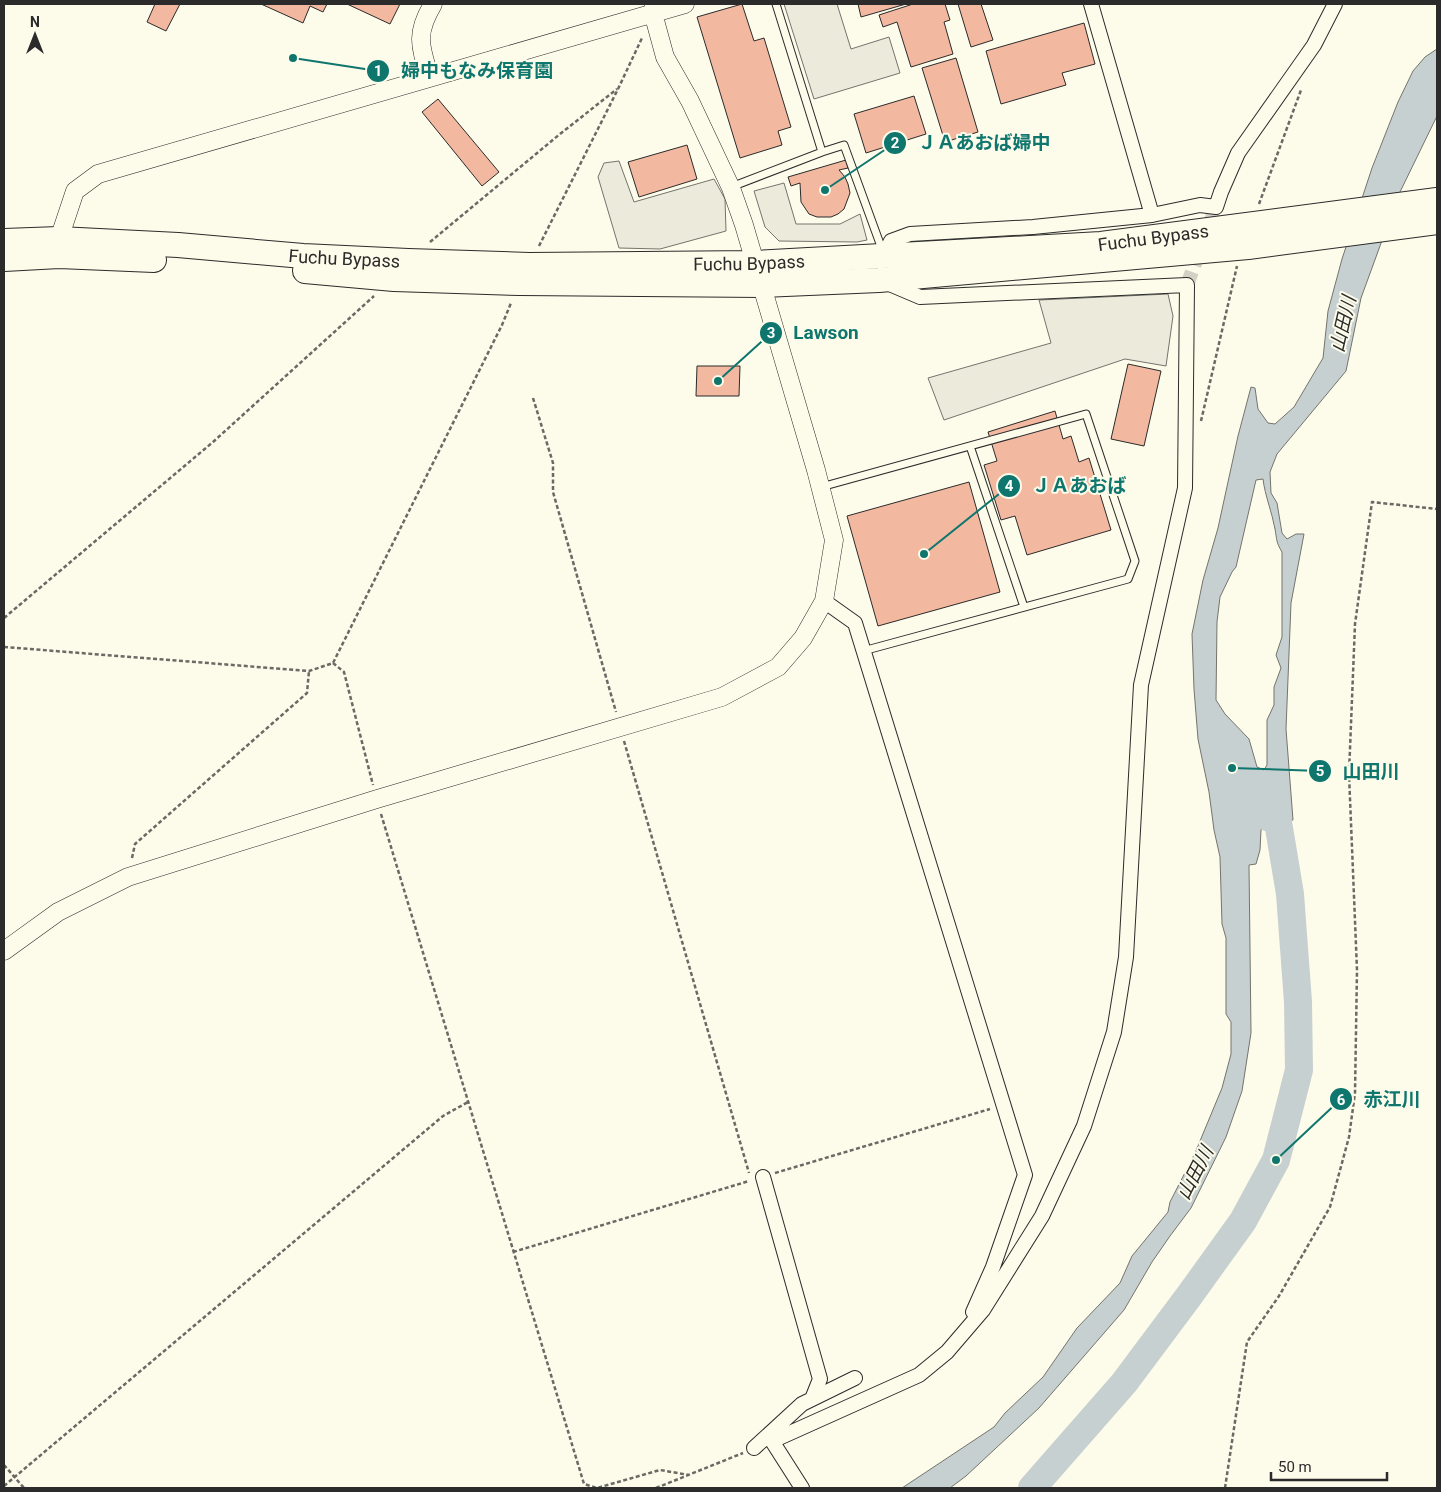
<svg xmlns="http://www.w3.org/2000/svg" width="1441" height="1492" font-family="Roboto,'Noto Sans JP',sans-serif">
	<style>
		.parking { fill: #eceadb; stroke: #74746e }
		.water { fill: #c7d0d0; stroke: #74746e; fill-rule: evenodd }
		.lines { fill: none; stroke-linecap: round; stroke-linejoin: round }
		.river { stroke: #c7d0d0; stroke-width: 28 }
		.building { fill: #f2b8a0; stroke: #2b2b2b }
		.minor-tunnel { stroke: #d3d1c4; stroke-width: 14; stroke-dasharray: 14 7; stroke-linecap: butt }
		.service-casing { stroke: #2b2b2b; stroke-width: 9 }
		.minor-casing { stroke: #2b2b2b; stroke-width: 16 }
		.tertiary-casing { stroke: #2b2b2b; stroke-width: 19 }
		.trunk-casing { stroke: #2b2b2b; stroke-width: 26 }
		.path { stroke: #6a6964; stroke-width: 2.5; stroke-dasharray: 4 2.5; stroke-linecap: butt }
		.service { stroke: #fdfbea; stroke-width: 7 }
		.minor { stroke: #fdfbea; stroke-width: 14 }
		.tertiary { stroke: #fdfbea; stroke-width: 18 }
		.trunk { stroke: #fdfbea; stroke-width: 24 }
		.labels { text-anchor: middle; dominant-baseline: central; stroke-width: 4; stroke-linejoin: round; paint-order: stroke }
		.street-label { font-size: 18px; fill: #2b2b2b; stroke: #fdfbea }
		.water-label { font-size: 19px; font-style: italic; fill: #2b2b2b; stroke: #fdfbea }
		.leader { fill: none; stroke: #0f766e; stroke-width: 2 }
		.callout-dot { fill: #0f766e; stroke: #fdfbea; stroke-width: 2 }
		.mark-label { font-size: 15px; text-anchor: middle; font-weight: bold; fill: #fff }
		.callout-label { font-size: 19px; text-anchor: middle; font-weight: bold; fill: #0f766e; stroke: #fdfbea; stroke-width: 4; stroke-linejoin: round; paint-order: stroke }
	</style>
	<rect width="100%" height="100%" fill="#fdfbea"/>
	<path class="parking" d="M784,4H837L851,49L889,37L900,73L814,99Z
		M619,161L634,202L714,179L725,199L726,231L660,249L619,248L598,177L604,163Z
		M784,183L796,224H840L860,214L867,240L857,242L779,241L765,227L754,191Z
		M1168,294L1173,316L1166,366L1125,359L944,420L928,378L1051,343L1039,300Z"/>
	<path class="water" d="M1437,49V116L1399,194L1361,298L1346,371L1277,454L1270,472L1271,493L1277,503L1282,533L1287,539L1296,534H1304L1291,603L1286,729L1293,820L1266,823L1261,830L1260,850L1256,864L1249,865L1251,1033L1242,1091L1226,1137L1191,1208L1170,1236L1152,1262L1124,1310L1039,1408L966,1476L950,1488H902L994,1427L1005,1413L1043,1377L1077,1328L1120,1283L1132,1256L1168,1212L1170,1202L1195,1153L1222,1088L1231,1054V1022L1226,1014V938L1222,924L1220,857L1214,830L1209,792L1198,739L1194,689L1192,634L1203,580L1218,528L1238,436L1251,387L1255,388L1258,409L1268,423L1275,424L1294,407L1323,358L1328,311L1342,259L1372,168L1398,102L1413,71L1425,57ZM1263,479C1265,496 1272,512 1275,529C1277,540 1276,542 1282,552V637L1276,655L1281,668L1274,687V705L1267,720V765L1264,770L1257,767L1249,739L1225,714L1216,700L1217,622L1220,597L1232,572L1236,567L1256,480Z"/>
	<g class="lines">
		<path class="river" d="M1032,1488L1124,1383L1189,1296L1243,1221L1276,1160L1299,1070L1298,1002L1290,894L1278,822L1245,806"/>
	</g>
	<path class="building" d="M155,4H180L166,31L147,22Z
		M261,4H327L323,12L310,6L303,23Z
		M347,4H400L390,24Z
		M742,4L754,41L764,38L791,127L778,131L782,145L740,158L697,17Z
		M858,4H906L861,17Z
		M913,4H945L950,20L944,22L953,54L911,67L897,22L883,27L879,15Z
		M958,4H981L993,40L971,47Z
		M1084,23L1095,64L1062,73L1066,85L1001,104L986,51Z
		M956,58L978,132L945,142L922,68Z
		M914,96L926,134L866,153L854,114Z
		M438,99L499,172L482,186L422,112Z
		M687,145L697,179L639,197L628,162Z
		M846,160L848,168L839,170L845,177L848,184L850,193L844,209L838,214L831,217H817L809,214L801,202L800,183L791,186L788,177Z
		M1128,364L1161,371L1144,446L1111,439Z
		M697,366H740L739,396H696Z
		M1055,411L1063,439L1071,436L1079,462L1089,458L1111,530L1027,555L1015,516L1001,520L984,465L997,461L988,432Z
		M969,482L1000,592L878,626L847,516Z"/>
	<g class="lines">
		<path class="minor-tunnel" d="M1187,285L1216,207"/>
		<g class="service-casing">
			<path id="service" d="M776,4L822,152
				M731,187L822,152L844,145L883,252
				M970,446L1024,607
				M821,487L1086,414L1135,561L1128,579L863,651"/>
		</g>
		<g class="minor-casing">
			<path id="minor" d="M1091,4L1152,215
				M884,255L891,241L910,234L1033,227L1152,215L1200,205L1216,207L1221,192L1238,153L1314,45L1335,4
				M824,601L855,623L1025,1175L993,1267L973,1312
				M763,1177L820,1379L812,1399
				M754,1448L802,1404L855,1378
				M802,1488L772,1441L919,1375L947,1352L983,1310L1042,1216L1084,1126L1114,1032L1126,957L1141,685L1185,488L1187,285L920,297L887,283"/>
		</g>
		<g class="tertiary-casing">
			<path id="tertiary" d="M430,78C420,46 415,34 433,4
				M59,251V239L75,191L98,174L685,4
				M4,951L58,912L128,877L377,799L722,697L778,667L803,638L824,601L834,540L816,470L744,225L731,188L690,101L665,57L653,13L654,4"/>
		</g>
		<g class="trunk-casing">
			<g id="trunk">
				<path id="s1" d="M4,241L59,239L178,245L303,256L408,261L529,265L755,263L1101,244L1437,200"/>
				<path d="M4,259L59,256L154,260"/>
				<path d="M305,271L394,279L520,283L762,285L879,280L1248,247L1437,222"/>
			</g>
		</g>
		<path class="path" d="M1259,204L1301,90
			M430,242L560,134L617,89
			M539,246L618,89L642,38
			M533,398L553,463V492L616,712
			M1201,421L1237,266
			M4,618L213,442L374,296
			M4,647L309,671L333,663L502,325L511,303
			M333,663L344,672L373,785
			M624,741L749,1173
			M381,814L584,1484L597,1488L660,1470L689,1475
			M132,858L135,844L307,693L309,671
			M775,1173L990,1109
			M513,1252L749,1181
			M4,1465L24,1488
			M4,1486L443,1116L468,1102
			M656,1488L743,1453
			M1225,1488L1247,1342L1279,1296L1330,1207L1349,1137L1355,1093L1357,970L1349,774L1355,624L1372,502L1437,509"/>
		<use href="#service" class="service"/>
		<use href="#minor" class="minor"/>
		<use href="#tertiary" class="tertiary"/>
		<use href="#trunk" class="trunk"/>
	</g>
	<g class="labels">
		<g class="street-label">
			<text stroke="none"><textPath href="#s1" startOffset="1151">Fuchu Bypass</textPath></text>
			<text stroke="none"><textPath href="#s1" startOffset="341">Fuchu Bypass</textPath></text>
			<text stroke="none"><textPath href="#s1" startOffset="746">Fuchu Bypass</textPath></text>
		</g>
		<g class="water-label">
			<text transform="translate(1343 324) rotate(-77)">山田川</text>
			<text transform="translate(1195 1173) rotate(-63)">山田川</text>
		</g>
	</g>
	<path class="leader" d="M293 58L378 71M825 190L895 143M718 381L771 333M924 554L1009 486M1232 768L1320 771M1276 1160L1341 1099"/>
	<g class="callout-dot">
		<circle cx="293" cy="58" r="5"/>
		<circle cx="825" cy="190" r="5"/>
		<circle cx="718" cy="381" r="5"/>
		<circle cx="924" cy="554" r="5"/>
		<circle cx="1232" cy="768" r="5"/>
		<circle cx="1276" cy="1160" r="5"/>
		<circle cx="378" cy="71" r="12"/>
		<circle cx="895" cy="143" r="12"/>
		<circle cx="771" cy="333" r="12"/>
		<circle cx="1009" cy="486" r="12"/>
		<circle cx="1320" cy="771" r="12"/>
		<circle cx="1341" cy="1099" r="12"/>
	</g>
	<g class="mark-label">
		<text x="378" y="76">1</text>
		<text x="895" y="148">2</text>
		<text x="771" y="338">3</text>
		<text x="1009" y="491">4</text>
		<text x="1320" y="776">5</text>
		<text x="1341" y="1105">6</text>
	</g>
	<g class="callout-label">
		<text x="477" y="77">婦中もなみ保育園</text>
		<text x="984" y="149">ＪＡあおば婦中</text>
		<text x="826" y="339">Lawson</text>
		<text x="1079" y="492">ＪＡあおば</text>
		<text x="1371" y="778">山田川</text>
		<text x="1392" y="1106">赤江川</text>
	</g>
	<rect width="1441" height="1492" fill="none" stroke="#2b2b2b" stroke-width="10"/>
	<g transform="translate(35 35)" stroke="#fdfbea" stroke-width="4" paint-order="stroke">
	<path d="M0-4L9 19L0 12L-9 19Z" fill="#2b2b2b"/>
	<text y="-8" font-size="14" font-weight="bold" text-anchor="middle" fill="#2b2b2b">N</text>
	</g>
	<path d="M1271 1472v8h116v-8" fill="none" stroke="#2b2b2b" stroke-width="2.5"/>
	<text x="1278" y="1472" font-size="15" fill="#2b2b2b" stroke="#fdfbea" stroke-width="4" paint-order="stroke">50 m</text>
</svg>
